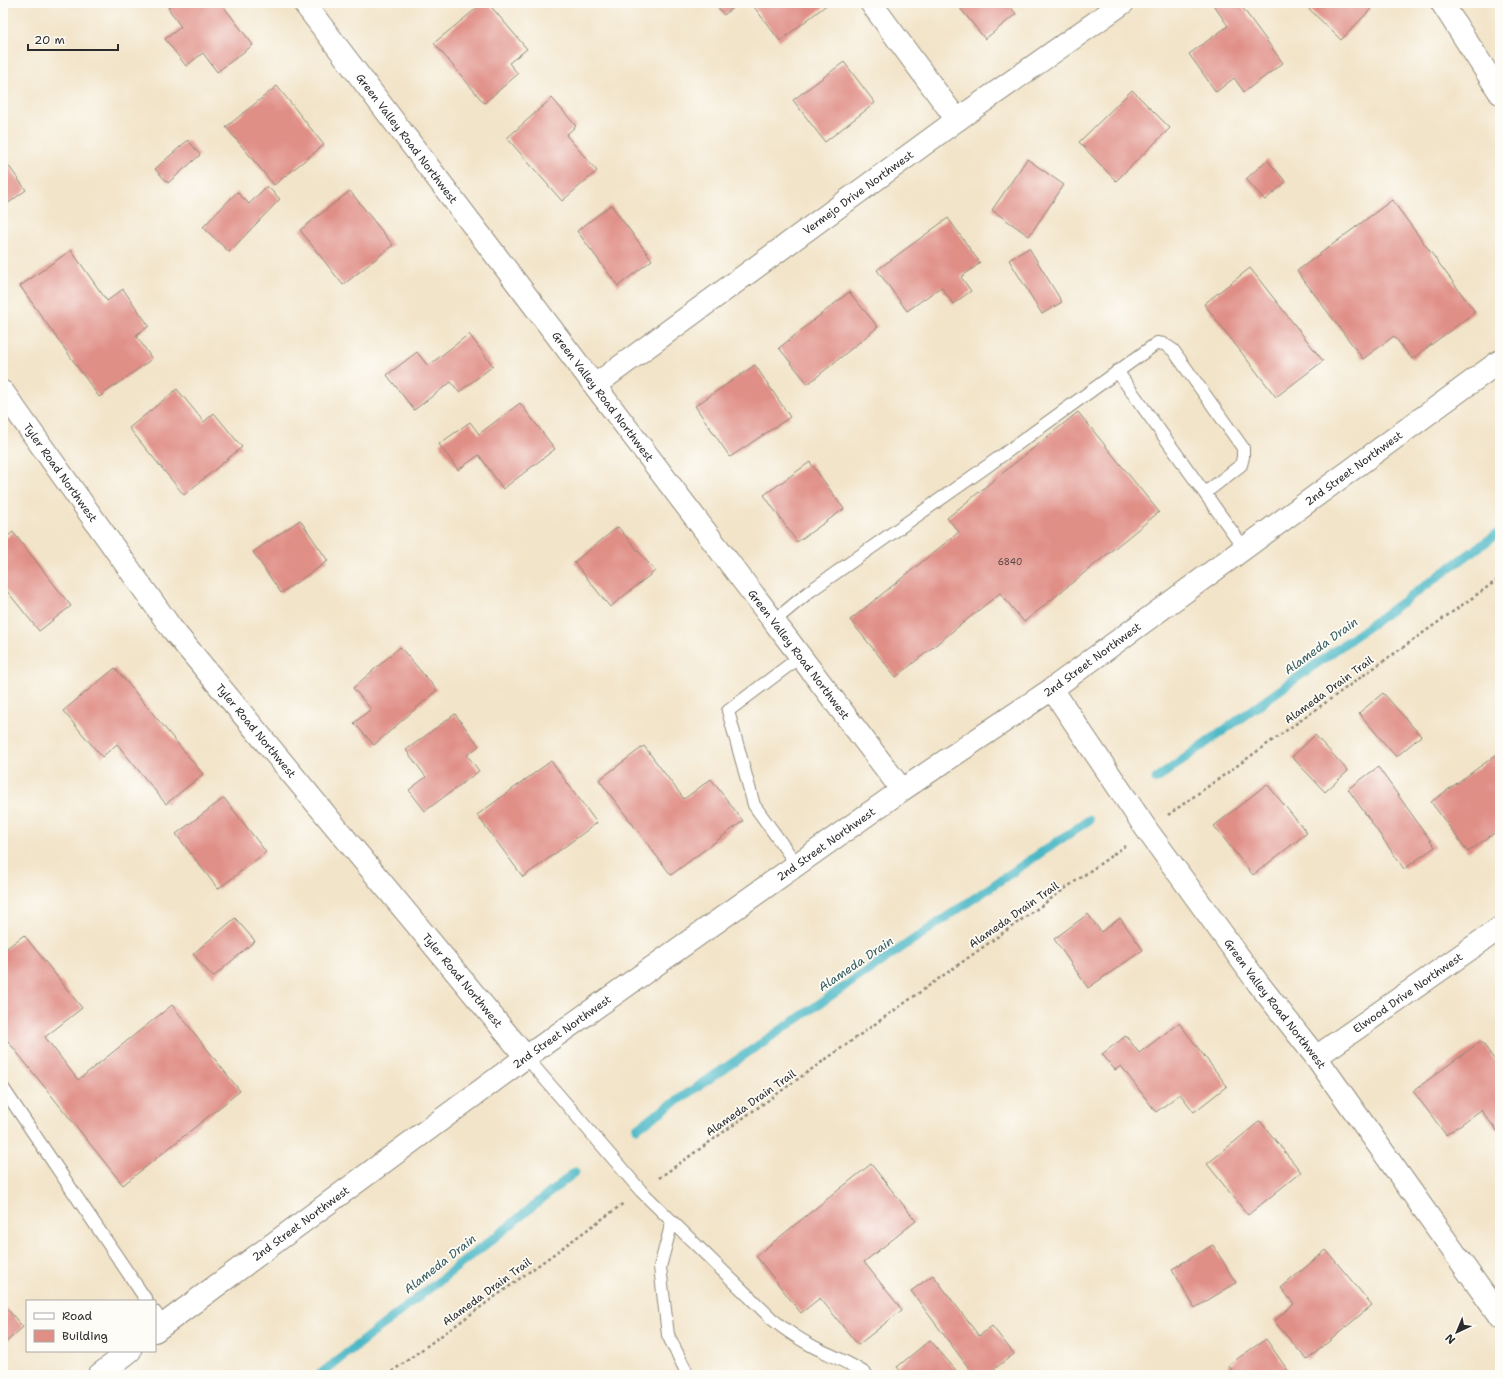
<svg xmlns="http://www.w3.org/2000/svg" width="1503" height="1378" font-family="'Shantell Sans',sans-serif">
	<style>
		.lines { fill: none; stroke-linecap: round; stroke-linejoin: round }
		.stream { stroke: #4bb8c6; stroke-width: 9 }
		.building { fill: #e08f87 }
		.lane-casing { stroke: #8e887a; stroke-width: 14 }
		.street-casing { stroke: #8e887a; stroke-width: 24 }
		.primary-casing { stroke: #8e887a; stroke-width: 24 }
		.path { stroke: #8e887a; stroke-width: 2.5; stroke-dasharray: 3 3; stroke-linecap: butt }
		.lane { stroke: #fff; stroke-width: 12 }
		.street { stroke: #fff; stroke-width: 22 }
		.primary { stroke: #fff; stroke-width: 22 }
		.labels { text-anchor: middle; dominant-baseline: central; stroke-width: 3.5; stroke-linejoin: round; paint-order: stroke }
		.number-label { font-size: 9px; fill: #584442 }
		.street-label { font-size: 11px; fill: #2b2b2b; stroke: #fdfcf7 }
		.water-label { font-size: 12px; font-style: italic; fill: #365c61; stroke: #fdfcf7 }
	</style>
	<rect width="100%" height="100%" fill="#fdfcf7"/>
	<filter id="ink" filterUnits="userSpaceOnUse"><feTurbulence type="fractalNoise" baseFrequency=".025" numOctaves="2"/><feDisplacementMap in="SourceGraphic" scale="8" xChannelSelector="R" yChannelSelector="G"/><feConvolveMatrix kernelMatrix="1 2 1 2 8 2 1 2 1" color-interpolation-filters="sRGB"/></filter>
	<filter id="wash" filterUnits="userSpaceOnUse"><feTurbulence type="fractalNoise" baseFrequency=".012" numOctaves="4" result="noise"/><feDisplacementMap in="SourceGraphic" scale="16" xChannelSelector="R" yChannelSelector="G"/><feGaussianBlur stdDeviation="0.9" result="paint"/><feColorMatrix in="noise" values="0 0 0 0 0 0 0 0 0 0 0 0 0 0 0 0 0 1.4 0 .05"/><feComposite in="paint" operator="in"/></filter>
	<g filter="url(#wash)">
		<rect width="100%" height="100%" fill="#f2e4c9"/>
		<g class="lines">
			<path class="stream" d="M1156,779L1500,532
				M637,1128L1089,820
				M319,1375L504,1230L575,1172"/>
		</g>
		<g id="blocks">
			<path class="building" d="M175,3H221L253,45L217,72L203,53L186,66L165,39L181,27L168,8Z
				M483,3H488L527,49L509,63L518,74L484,103L434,43Z
				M715,3H739L724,15Z
				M751,3H829L780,41Z
				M956,3H1008L1016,14L985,39Z
				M1212,3H1239L1283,63L1244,92L1234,78L1216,92L1189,54L1228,26Z
				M1303,3H1364L1371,9L1341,40Z
				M844,62L875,103L825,142L793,100Z
				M277,86L324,145L274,185L226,127Z
				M1132,90L1170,128L1116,181L1079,142Z
				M552,98L576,126L566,135L597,171L562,201L507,138Z
				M188,140L200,155L168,183L155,169Z
				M3,158L26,190L3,207Z
				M1027,159L1064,185L1029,236L992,210Z
				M1267,160L1286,182L1265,200L1246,179Z
				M267,186L280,199L229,252L203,227L237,192L249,204Z
				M350,191L393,245L343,285L300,230Z
				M1392,200L1475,312L1412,359L1394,336L1363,359L1297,271Z
				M611,205L652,260L618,286L577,231Z
				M948,218L980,263L961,277L971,291L953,304L941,287L907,311L877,270Z
				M1029,248L1062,302L1042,314L1009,260Z
				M71,250L107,301L123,289L149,326L136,335L152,359L99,397L20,286Z
				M1250,268L1323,361L1276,397L1204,304Z
				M849,292L878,327L808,384L779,348Z
				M469,334L493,366L459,392L451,382L414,410L387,375L417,352L428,366Z
				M755,365L790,417L730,457L695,406Z
				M177,389L204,422L214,413L242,447L184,495L129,428Z
				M520,403L555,449L503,489L479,455L458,470L439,444L470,422L479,434Z
				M1078,412L1159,512L1024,622L1000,593L896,677L850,620L959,532L947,518Z
				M810,462L844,509L797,542L764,495Z
				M300,520L328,561L281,593L253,552Z
				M618,527L655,571L610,607L574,562Z
				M13,532L71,606L39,631L3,586V540Z
				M400,647L437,690L374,745L354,723L371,709L353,688Z
				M115,668L203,774L166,804L117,744L102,757L63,711Z
				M1383,693L1421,736L1396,757L1359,713Z
				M455,714L479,746L467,755L479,771L425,811L409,790L426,777L406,750Z
				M1315,735L1348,771L1325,792L1292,757Z
				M644,746L684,799L711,779L743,821L671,875L599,780Z
				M1500,752V829L1468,852L1431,802Z
				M551,761L597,823L523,877L477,815Z
				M1378,767L1435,847L1404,869L1348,789Z
				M1267,784L1307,833L1253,875L1214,826Z
				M224,798L266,852L218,889L176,834Z
				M1088,914L1101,932L1120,918L1143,950L1088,988L1054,939Z
				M235,918L255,941L213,977L193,954Z
				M24,935L82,1008L45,1037L78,1080L172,1005L240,1091L123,1185L3,1035V951Z
				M1179,1023L1227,1086L1194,1112L1180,1094L1156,1112L1121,1066L1115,1070L1102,1054L1126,1036L1139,1053Z
				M1481,1041L1500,1067V1129L1497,1131L1481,1110L1446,1135L1413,1091Z
				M1260,1121L1301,1172L1248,1215L1207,1164Z
				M871,1164L916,1221L864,1262L902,1310L858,1345L820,1298L801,1313L756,1256Z
				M1213,1245L1236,1283L1195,1308L1172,1269Z
				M1326,1250L1372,1305L1307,1360L1274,1321L1294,1304L1281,1288Z
				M933,1275L979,1336L992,1326L1014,1354L986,1375H974L911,1291Z
				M3,1304L23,1327L3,1345Z
				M1266,1339L1291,1375H1235L1228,1365Z
				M930,1340L960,1375H904L897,1367Z"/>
		</g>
	</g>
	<g filter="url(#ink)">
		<use href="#blocks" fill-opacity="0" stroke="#8e887a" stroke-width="1"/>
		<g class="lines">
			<g class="lane-casing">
				<path id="lane" d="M1117,371L1244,548
					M774,621L810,591L986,467L1157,343L1164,344L1173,350L1243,448V457L1241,465L1205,493
					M797,865L754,805L728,711L801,656
					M526,1057L641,1191L772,1319C785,1330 799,1339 814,1347C832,1356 851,1363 867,1375
					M3,1088L147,1301
					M672,1222L660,1267L668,1335L688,1375
					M155,1312L163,1325"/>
			</g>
			<g class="street-casing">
				<g id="street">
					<path id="s1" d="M304,3L902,790"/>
					<path d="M871,3L957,120"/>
					<path d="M1442,3L1500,93"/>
					<path id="s2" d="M595,385L957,120L1123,3"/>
					<path id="s3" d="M3,392L172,629L526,1057"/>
					<path id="s4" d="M1052,689L1147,830L1258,983L1316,1057L1500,1317"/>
					<path id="s5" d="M1316,1057L1500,928"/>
				</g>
			</g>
			<g class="primary-casing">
				<g id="primary">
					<path id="s6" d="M155,1331L526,1057L902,790L1052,689L1500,361"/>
					<path d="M99,1375L130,1351"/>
				</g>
			</g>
			<path class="path" d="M1168,815L1500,578
				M659,1178L1125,846
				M387,1375L624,1203"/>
			<use href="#lane" class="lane"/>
			<use href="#street" class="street"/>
			<use href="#primary" class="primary"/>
		</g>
	</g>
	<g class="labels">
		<g class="number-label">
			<text x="1010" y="562">6840</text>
		</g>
		<g class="street-label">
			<text stroke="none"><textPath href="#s1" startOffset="170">Green Valley Road Northwest</textPath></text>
			<text stroke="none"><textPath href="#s2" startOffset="326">Vermejo Drive Northwest</textPath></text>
			<text stroke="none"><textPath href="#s1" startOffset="494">Green Valley Road Northwest</textPath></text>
			<text stroke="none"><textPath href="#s6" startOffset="1477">2nd Street Northwest</textPath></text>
			<text stroke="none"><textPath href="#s3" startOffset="99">Tyler Road Northwest</textPath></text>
			<text stroke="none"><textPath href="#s1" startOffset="818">Green Valley Road Northwest</textPath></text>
			<text stroke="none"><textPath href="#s6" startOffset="1153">2nd Street Northwest</textPath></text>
			<text transform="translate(1329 690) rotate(-36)">Alameda Drain Trail</text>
			<text stroke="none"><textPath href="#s3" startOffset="423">Tyler Road Northwest</textPath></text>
			<text stroke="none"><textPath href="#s6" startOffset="829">2nd Street Northwest</textPath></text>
			<text transform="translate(1014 915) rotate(-35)">Alameda Drain Trail</text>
			<text stroke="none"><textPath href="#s3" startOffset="747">Tyler Road Northwest</textPath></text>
			<text stroke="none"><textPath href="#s5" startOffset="112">Elwood Drive Northwest</textPath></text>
			<text stroke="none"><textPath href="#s4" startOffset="386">Green Valley Road Northwest</textPath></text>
			<text stroke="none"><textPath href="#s6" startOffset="505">2nd Street Northwest</textPath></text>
			<text transform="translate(751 1103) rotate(-35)">Alameda Drain Trail</text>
			<text stroke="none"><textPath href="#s6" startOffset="181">2nd Street Northwest</textPath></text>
			<text transform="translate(487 1292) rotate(-36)">Alameda Drain Trail</text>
		</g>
		<g class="water-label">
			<text transform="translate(1321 646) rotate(-36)">Alameda Drain</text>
			<text transform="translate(856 964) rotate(-34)">Alameda Drain</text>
			<text transform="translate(440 1264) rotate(-38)">Alameda Drain</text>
		</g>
	</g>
	<rect width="1503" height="1378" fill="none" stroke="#fdfcf7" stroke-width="16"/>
	<rect x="26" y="1300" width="130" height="52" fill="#fdfcf7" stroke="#a9a8a5"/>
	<rect x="34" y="1313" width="20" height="6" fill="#ffffff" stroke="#a9a8a5"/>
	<text x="62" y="1320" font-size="12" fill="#2b2b2b">Road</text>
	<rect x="34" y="1330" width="20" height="12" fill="#e08f87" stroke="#a9a8a5"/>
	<text x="62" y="1340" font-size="12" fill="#2b2b2b">Building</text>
	<g transform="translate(1457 1332) rotate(224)" stroke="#fdfcf7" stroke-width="3" paint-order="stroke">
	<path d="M0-3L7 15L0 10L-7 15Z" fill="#2b2b2b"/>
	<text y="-6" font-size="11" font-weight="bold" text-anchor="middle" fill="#2b2b2b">N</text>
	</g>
	<path d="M28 44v6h90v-6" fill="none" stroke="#2b2b2b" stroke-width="2"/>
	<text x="34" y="44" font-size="12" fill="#2b2b2b" stroke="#fdfcf7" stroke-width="3" paint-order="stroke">20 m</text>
</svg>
